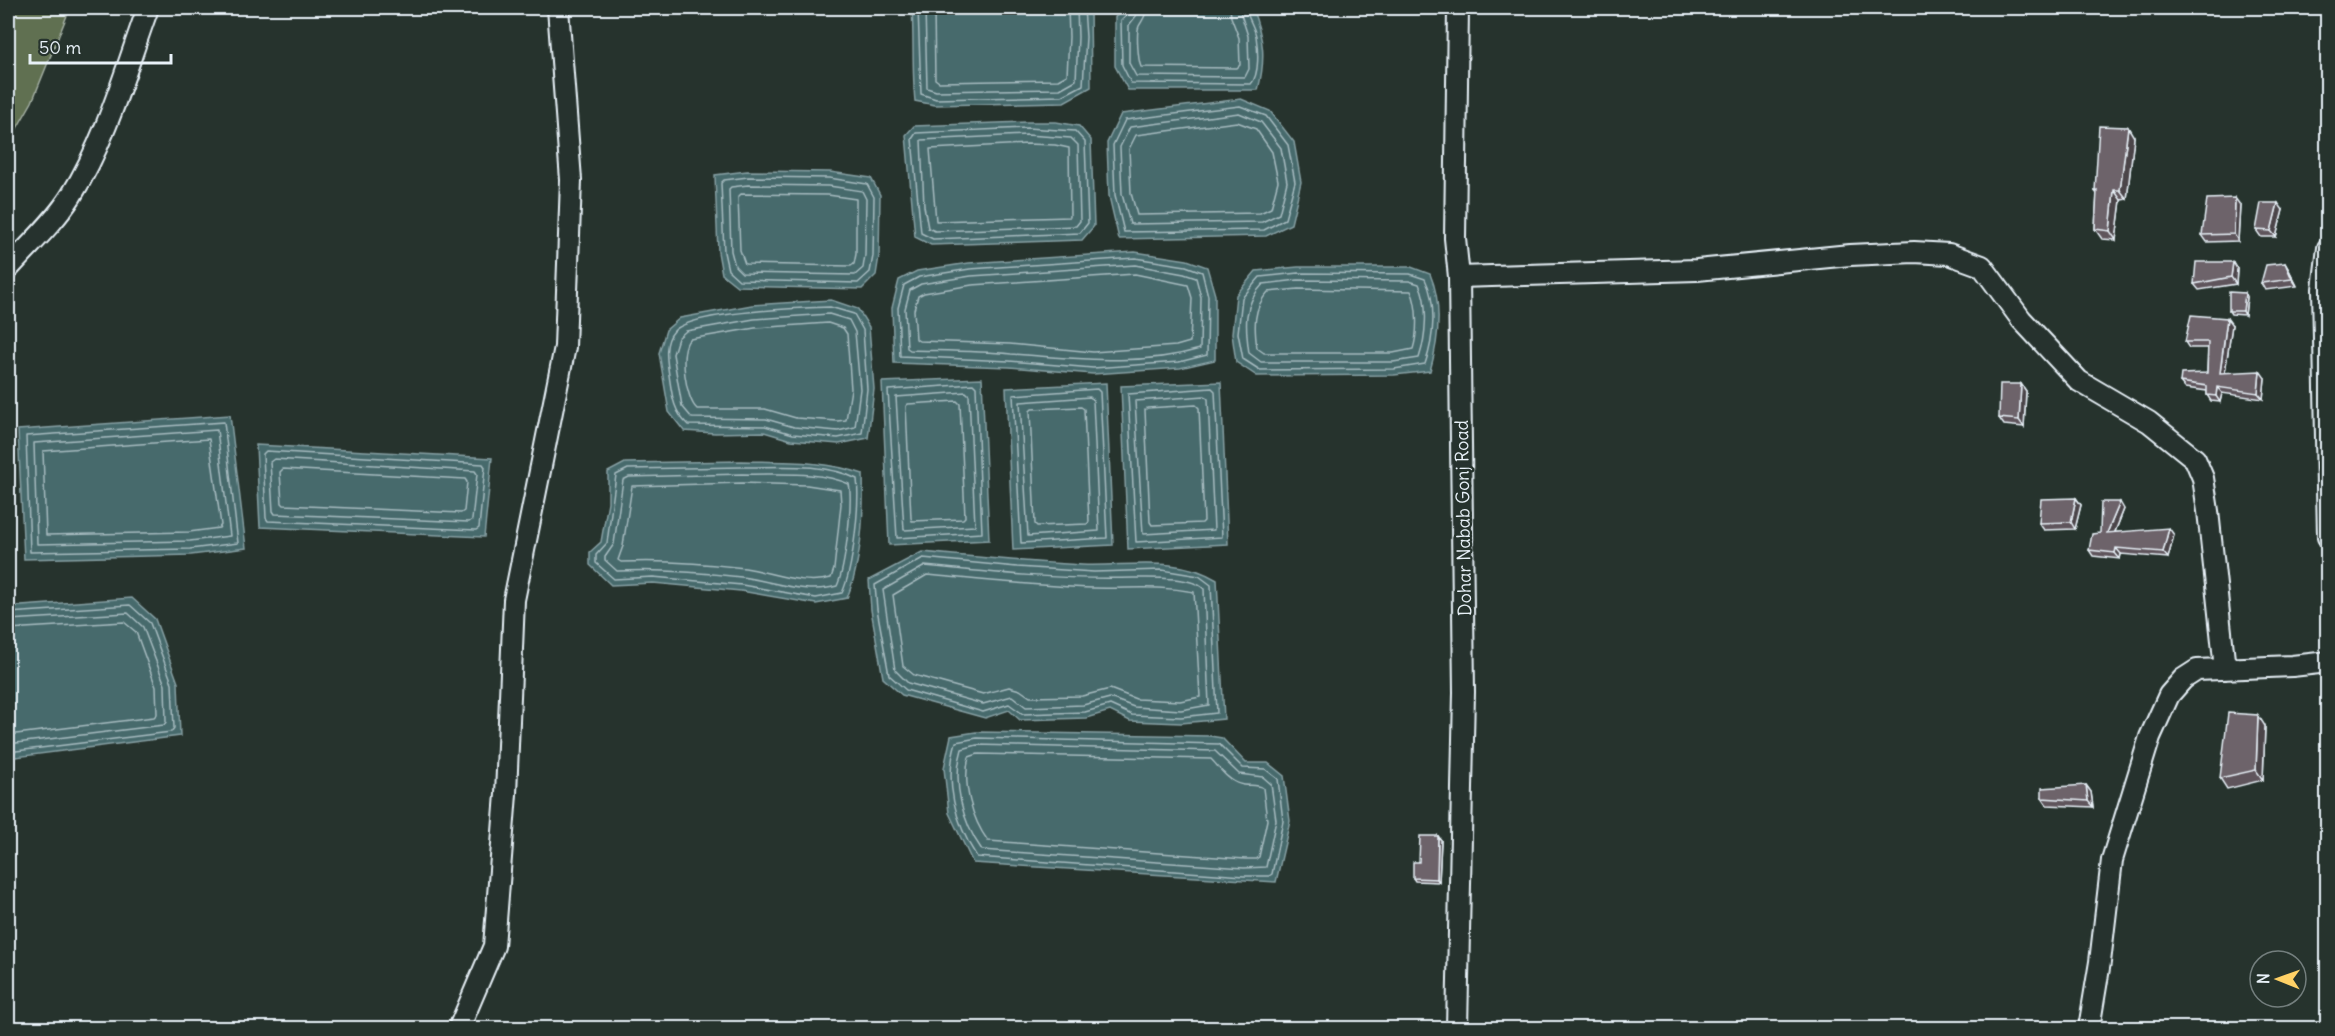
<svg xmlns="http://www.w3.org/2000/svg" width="2335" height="1036" font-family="Delius,sans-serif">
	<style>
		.green { fill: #616f51; stroke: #a4b0a4; stroke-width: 1.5 }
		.water { fill: #466a6c; stroke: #87a0a4; stroke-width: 1.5 }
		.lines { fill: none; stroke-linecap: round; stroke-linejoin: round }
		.shore { stroke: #a7bbc0; stroke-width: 1.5 }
		.minor-casing { stroke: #e8f1f8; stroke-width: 24 }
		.minor { stroke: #26332d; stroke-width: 20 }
		.wall { fill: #5e555b; stroke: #e8f1f8; stroke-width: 1.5 }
		.shaded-wall { fill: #4c454a; stroke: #e8f1f8; stroke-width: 1.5 }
		.building { fill: #6d636a; stroke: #e8f1f8; stroke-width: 1.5 }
		.labels { text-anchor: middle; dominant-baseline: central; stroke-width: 4.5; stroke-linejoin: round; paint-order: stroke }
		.street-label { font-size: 18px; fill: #e8f1f8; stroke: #26332d }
	</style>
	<rect width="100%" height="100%" fill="#26332d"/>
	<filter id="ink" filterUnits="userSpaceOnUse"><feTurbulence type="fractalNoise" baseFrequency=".0167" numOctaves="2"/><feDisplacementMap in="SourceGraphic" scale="12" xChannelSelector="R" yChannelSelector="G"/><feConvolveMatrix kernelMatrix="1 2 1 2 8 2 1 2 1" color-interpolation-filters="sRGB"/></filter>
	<g filter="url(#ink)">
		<path class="green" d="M8,8H70L32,102L8,144Z"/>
		<path class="water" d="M912,8H1090L1091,87L1064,102L935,105L915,101C912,70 914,39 912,8Z
			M1127,8H1252C1264,39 1266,58 1258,90H1128L1115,66V17Z
			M1241,99L1270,111L1294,142L1301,182L1291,224L1266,236L1119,239L1109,196L1107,143L1121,114Z
			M1027,122H1056L1079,126L1091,140L1094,226L1082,240L931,245L915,237L906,135L914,126Z
			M747,171L830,172L871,178L880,195L879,256L876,275L862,289L737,286L722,274L718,252L715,175Z
			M1135,252L1187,260L1207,267L1215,295V360L1180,368L1093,374L1009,367L894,363L892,308L899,280L917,271L969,263Z
			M1298,267H1411L1430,274C1443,305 1439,339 1430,371L1394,375L1257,376L1236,362L1232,334L1236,295L1256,271Z
			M831,300L858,309L869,327L874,389L868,438L839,444L791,440L764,432L715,433L684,431L669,412L659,353L666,330L680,318L752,305Z
			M982,378L989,540L889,545L882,382Z
			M1221,382L1228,544L1128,549L1121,386Z
			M1106,383L1113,545L1013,550L1006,388Z
			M230,415L246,548L191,555L24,559L18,430Z
			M256,445L492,458L484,537L260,527Z
			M742,461C783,462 824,460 863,474C864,514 862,561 847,598L816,604L741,591L653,583L611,585L590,565V552L601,542L608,502V472L625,463Z
			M922,552C975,557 1028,562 1082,565C1127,567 1177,555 1217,580L1224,719L1181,723L1130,721L1110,711L1086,718L1020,720L1009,710L985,718L902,695L883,678L871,610L869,580Z
			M132,598L155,619L178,683L180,736L8,758V607Z
			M976,732L1210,736L1222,738L1246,763H1268L1284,776L1290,821L1276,882L973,863L949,813L944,768L951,736Z"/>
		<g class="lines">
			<path class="shore" d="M918,8L921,94L936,99L1062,96L1083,85L1086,37L1084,8
				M925,8L927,88L936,91L1060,89L1076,80L1078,37L1077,8
				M934,8L935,79L939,82L1058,80L1067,75L1069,37L1068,8
				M1130,8L1129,13L1121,21L1122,65L1131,83L1251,84C1260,74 1258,49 1256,36C1254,26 1247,17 1246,8
				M1138,8L1136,16L1129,25V63L1136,76L1245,77L1249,69L1248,36L1239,8
				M1147,8C1146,16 1143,19 1139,26C1136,33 1138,60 1141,67L1237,68L1240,65L1239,38L1231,17L1230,8
				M1240,106L1266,116L1288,145L1295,182L1285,219L1264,230L1124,232L1115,195L1113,145L1125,120Z
				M1239,113L1261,122L1281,148L1287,182L1279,214L1262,222L1130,224L1122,194L1120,147L1130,127Z
				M1237,122L1256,129L1272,152L1278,181L1271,208L1260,213L1137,215L1131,193L1129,149L1136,135Z
				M1027,128L1075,131L1085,142L1088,223L1080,233L933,239L921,233L912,139L916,133Z
				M1027,135L1071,138L1078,145L1080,221L1076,226L935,231L928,228L924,206L921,140Z
				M1027,144L1055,145L1069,148L1070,217L936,221L930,149Z
				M748,177L829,178L867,184L874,197L873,256L870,272L858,283L739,280L728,270L724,252L721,183L724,180Z
				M748,185L829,186L862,191L866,199L865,255L863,268L855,275L742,273L735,266L731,251L729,189L731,187Z
				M741,194L828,195L856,199V254L854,264L851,266L745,264L740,250L738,197Z
				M1135,258L1186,266L1202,272L1208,296L1207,355L1179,362L1093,368L1009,361L900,356L898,308L904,285L919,277L970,269Z
				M1135,265L1184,274L1196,278L1201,297L1200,349C1139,367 1073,358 1011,354C978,351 944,351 910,350L907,348L905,309L910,290L921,284L971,276Z
				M1298,273L1410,274L1425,279C1437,303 1434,339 1425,364L1394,369L1260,370L1243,359L1238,333L1242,298L1260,277Z
				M1135,274L1188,285L1192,298L1190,342L1176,346L1093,352L1010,344L919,341L916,339L914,310L918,296L924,293L972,285Z
				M1298,280L1409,281L1419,284C1429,304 1426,337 1419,358L1393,362H1261L1249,353C1245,325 1243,305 1263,284Z
				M1298,289L1411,291C1418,306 1418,333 1413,349L1393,353H1264L1257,348C1254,327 1253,308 1268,292Z
				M830,307L854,314L863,330L867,389L862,433L838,438L793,434L765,426L688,425C673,411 672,395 669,375C667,361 663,343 674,331C692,312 800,308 830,307Z
				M829,314L849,320L855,332L860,389L855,427L838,431L794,427L766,419L692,418L682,406L673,354L678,338L686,331L754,319Z
				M828,323L843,328L847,334L851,389L846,420L837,421L796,418L765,409H697C686,400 678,350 690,339L755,328Z
				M973,384L976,387L982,533L897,538L888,390Z
				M1212,388L1215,391L1222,537L1136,542L1128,394Z
				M1097,389L1100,392L1107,538L1021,543L1013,395Z
				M966,392L969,395L975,526L904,530L896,397Z
				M1205,396L1208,399L1214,530L1143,534L1135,401Z
				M1090,397L1093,400L1099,531L1028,536L1020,402Z
				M957,401L960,404L965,517L963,519L912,521L911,518L906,406L908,404Z
				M1196,405L1199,408L1204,521L1202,523L1152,525L1150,522L1145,410L1147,408Z
				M1081,407L1084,409L1089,522L1087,524L1037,526L1035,524L1030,411L1032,409Z
				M224,422L238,543L190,549L30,552L26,436Z
				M217,430L230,536L190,541L37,544L34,443Z
				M209,439L221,525L219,528L189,532L46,535L43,451Z
				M266,451L483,464L485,467L479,528L476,530L268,521L266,518L263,454Z
				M274,459L475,471L477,474L472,520L469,522L275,514L273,511L270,462Z
				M742,467C779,467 823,462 857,479C860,504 853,570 842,593L816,598L742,585L653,577L614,579L596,563V555L607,543L616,475L628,469Z
				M283,469L465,479L467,482L464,511L461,513L284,505L282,503L280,472Z
				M742,474C776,475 818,470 849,484C853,503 845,569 837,586C805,595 773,581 741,577C700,572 659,569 617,571L605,560V557L614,544L623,480L629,477Z
				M742,483L807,485L840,490L841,504L834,569L831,578C804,586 771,572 745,568C704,563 662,560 621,562L618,560L623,546L632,486Z
				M923,558L1017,567L1094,572L1162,570L1199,576L1211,585L1217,713L1181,717L1132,715L1110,705L1085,712L1023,714L1009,704L983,712L906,690L889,675L877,609L875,585Z
				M925,566C994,573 1063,580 1133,578C1151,578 1191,576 1204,589L1209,705L1181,710L1134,707L1110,698L1083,705L1026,707L1012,696L983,704L908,683L895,670L883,590Z
				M927,575C982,580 1037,586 1093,588C1129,589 1157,585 1194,592L1200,697L1180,701L1136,699L1110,689L1082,696L1030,697L1020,690L1009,687L983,694L914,675L903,666L893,595Z
				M8,613L130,605L150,623L172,683L174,728L171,732L8,752
				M8,620L128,613L143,627L165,685L166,722L164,725L8,744
				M8,629L124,622L136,632L156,687L157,714L154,717L8,735
				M977,738L1219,744L1243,768L1265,769L1278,779L1283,821L1272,874L1269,876H1244L977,857C955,823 944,781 956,742Z
				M977,745L1215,751L1239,774L1263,777L1271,784L1276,820L1266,867L1244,868L982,850C962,822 952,782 962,749Z
				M978,754L1211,759C1219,767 1228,781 1240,784C1248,787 1256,783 1263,788L1267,820L1259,857L1256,859H1245L988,841C972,819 962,784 969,757Z"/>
			<g class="minor-casing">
				<path id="minor" d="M2328,248L2323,289L2328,537
					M8,269C29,245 54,223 71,196C107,138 125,71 148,8
					M1459,277L1697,270L1850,255L1914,252L1949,254L1982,266L2021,319L2079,381L2149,422L2195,459L2203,478L2208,511L2225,669
					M459,1028L494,946L506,794L514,600L565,347L571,180L558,8
					M1457,1028L1464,692L1459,277L1455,238L1458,8
					M2089,1028L2100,962L2112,860L2150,737L2169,695L2183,679L2197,670L2292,666L2328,662"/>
			</g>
			<use href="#minor" class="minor"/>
		</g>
		<path class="wall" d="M2134,137L2127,199L2121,200L2116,240L2102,239L2095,229L2097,194L2095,191Z
			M2240,205L2238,241L2207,242L2202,235Z
			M2283,210L2276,237H2261L2256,230Z
			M2233,262L2237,269L2236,284L2199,290L2194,284Z
			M2285,263L2289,270L2297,286L2265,290L2261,283Z
			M2247,297L2245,315L2231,314L2229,311Z
			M2232,325L2225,373L2265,378L2263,399L2222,393L2220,402L2211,401L2207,395V391L2185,388L2180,382L2207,373L2208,348H2189L2185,342Z
			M2021,384L2026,391L2024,427L2004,425L1999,418Z
			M2076,498L2081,505L2075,529L2044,530L2039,523Z
			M2124,509L2115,532L2174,535L2168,558L2121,554L2120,559L2093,556L2089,550Z
			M2265,726L2263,780L2227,789L2220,778Z
			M2086,785L2091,792L2093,807L2047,805L2042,798Z
			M1438,836L1441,840L1439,882L1415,881L1413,878L1419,862Z"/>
		<path class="shaded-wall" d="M2128,127L2134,137L2127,199L2120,190Z
			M2114,190L2121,200L2116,240L2110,231Z
			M2235,198L2240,205L2238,241L2234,234Z
			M2278,203L2283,210L2276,237L2271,231Z
			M2233,262L2237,269L2236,284L2231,277Z
			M2285,263L2289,270L2297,286L2292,279Z
			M2245,293L2247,297L2245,315L2243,311Z
			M2227,318L2232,325L2224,379L2220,373Z
			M2260,371L2265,378L2263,399L2258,393Z
			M2021,384L2026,391L2024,427L2019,420Z
			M2217,387L2222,393L2220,402L2216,396Z
			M2076,498L2081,505L2075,529L2071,522Z
			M2120,502L2124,509L2112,539L2107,533Z
			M2169,528L2174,535L2168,558L2163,552Z
			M2116,548L2121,554L2120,559L2115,553Z
			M2258,715L2265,726L2263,780L2256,770Z
			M2086,785L2091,792L2093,807L2088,801Z
			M1438,836L1441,840L1439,882L1437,879Z"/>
		<path class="building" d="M2099,126L2128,127L2120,190H2114L2110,231L2095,229L2097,190L2095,191Z
			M2235,198L2234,234L2202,235L2207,199Z
			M2261,203H2278L2271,231L2256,230Z
			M2196,262H2233L2231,277L2194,284Z
			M2285,263L2292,279L2261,283L2266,265Z
			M2229,292L2245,293L2243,311H2229Z
			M2191,315L2227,318L2220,373L2260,371L2258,393L2217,387L2216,396L2207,395V386L2180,382L2181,374L2207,373L2208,342H2185Z
			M2000,384H2021L2019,420L1999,418Z
			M2076,498L2071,522L2039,523L2041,499Z
			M2101,502H2120L2107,533L2169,528L2163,552L2116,548L2115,553L2089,550L2092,534L2100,533Z
			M2228,713L2258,715L2256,770L2220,778Z
			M2086,785L2088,801L2042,798V788Z
			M1420,836H1438L1437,879L1413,878V862H1419Z"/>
	</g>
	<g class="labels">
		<g class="street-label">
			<text transform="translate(1463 518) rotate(-91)">Dohar Nabab Gonj Road</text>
		</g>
	</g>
	<rect width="2335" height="1036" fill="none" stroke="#26332d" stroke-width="30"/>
	<rect x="15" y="15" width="2305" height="1006" fill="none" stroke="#e8f1f8" stroke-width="2" filter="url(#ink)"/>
	<g transform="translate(2278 979) rotate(271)"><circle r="28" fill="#26332d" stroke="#747f7e" stroke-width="1.5"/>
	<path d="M0-4.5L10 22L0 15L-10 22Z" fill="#ffd166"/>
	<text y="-9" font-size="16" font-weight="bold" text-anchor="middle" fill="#e8f1f8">N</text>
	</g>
	<path d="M30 54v9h141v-9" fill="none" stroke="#e8f1f8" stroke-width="3"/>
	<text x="39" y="54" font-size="18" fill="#e8f1f8" stroke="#26332d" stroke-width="4.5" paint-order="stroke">50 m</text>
</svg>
